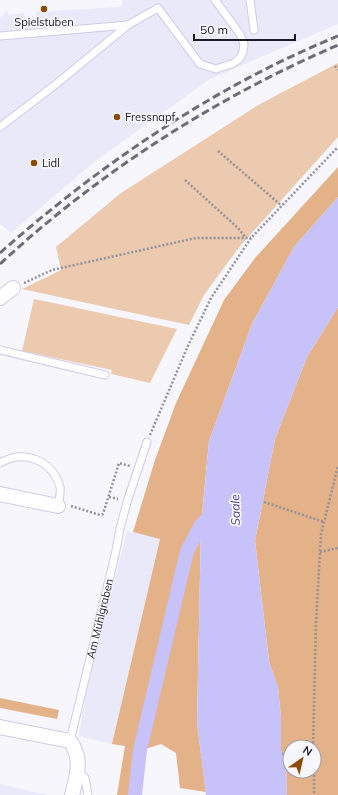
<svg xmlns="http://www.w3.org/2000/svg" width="338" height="795" font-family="Mulish,sans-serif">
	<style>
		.built { fill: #eae9f9 }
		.green { fill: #ebcaaf }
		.forest { fill: #e3b289; fill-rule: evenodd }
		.water { fill: #c8c2fb }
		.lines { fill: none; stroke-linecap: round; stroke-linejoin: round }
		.canal { stroke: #c8c2fb; stroke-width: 14 }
		.service-casing { stroke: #cecbea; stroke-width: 9 }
		.minor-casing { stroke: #cecbea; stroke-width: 16 }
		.path { stroke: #93929b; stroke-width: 2.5; stroke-dasharray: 2 2; stroke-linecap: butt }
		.service { stroke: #fff; stroke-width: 7 }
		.minor { stroke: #fff; stroke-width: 14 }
		.rail { stroke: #6e6d77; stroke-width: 3; stroke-dasharray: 8 4; stroke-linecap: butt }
		.poi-dot { fill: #884c07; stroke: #f7f6fd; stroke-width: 1.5 }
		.labels { text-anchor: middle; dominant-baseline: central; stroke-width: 3.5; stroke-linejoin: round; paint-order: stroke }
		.poi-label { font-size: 11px; fill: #1c1b26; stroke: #f7f6fd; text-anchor: start }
		.street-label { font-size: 11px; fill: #1c1b26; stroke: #f7f6fd }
		.water-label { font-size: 12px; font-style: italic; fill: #4d4084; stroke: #f7f6fd }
	</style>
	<rect width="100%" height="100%" fill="#f7f6fd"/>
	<path class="built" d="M122,0H338V24L210,79L94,162L11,233L0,224V18L7,11L8,15L24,13L25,22L36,21V12L122,7Z
		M127,531L160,538L112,744L79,736L85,697Z
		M0,784L20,789L48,795H0Z"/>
	<path class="green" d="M338,63V137L240,246L204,295L189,325L22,289L61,270L56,247L121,193L260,104Z
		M34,299L177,329L150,383L111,374L112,370L22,351Z"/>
	<path class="forest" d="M338,167V197L294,247L252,324L209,441L201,525L197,723L206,792L180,788L176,753L161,744L136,752L129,795H117L125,746L112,744L160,539L133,532L155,460L176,403L224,300L255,258Z
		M338,307V795H287L286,766L281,750V717L278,688L269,661L255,541L275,439L307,357ZM290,747H314V771H290Z
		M0,698L59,710L57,719L0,708Z"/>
	<path class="water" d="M338,197V307L307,357L275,439L255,541L269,661L278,687L281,717V750L286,766L287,795H206L197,723L201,525L209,441L252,324L294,247Z
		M140,750L143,755L138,795H129L136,752Z"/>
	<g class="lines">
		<path class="canal" d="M135,795L140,750L187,551L201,525L214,512"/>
		<g class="service-casing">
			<g id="service">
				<path d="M250,0L254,30"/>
				<path d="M0,36L128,25L158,8L200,64L216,69L234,63L240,58L243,52L244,44L240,34L215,0"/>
				<path d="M0,127L55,85L128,25"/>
				<path d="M0,350L105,375"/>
				<path d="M0,463C24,449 52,460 60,487C61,492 59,500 58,506"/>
				<path id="s1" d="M70,741L115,555L120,529L127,502L147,442"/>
				<path d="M77,770L85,778L88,795"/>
			</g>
		</g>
		<g class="minor-casing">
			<path id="minor" d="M0,298L13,288
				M0,494L58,506
				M0,727L70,741C83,759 77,775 72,795"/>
		</g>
		<path class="path" d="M335,66L338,70
			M218,151L282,206
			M185,180L238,228L246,238
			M24,283L52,270L196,238H251
			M150,435L187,348L211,298L251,238L338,147
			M109,497L118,499
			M264,502L324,522
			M71,506L100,515L103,514L119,463L130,466
			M320,552L338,548
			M313,747L316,623L321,534L338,466
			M282,754L290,755
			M314,771V795"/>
		<use href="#service" class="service"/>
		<use href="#minor" class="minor"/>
		<path class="rail" d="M0,253C99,165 215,86 338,36
			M0,264C98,173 215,98 338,45"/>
	</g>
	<g class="poi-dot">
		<circle cx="44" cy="9" r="4"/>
		<circle cx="117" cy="117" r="4"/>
		<circle cx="34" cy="163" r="4"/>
	</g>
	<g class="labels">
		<g class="poi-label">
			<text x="44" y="22" text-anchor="middle">Spielstuben</text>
			<text x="125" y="117">Fressnapf</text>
			<text x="42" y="163">Lidl</text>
		</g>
		<g class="street-label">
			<text stroke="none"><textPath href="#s1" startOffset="126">Am Mühlgraben</textPath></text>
		</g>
		<g class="water-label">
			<text transform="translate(235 510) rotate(-91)">Saale</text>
		</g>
	</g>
	<g transform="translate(302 759) rotate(34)"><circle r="19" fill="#f7f6fd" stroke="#9f9ea7"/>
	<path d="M0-3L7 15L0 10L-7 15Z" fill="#884c07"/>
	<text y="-6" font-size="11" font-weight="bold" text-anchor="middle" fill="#1c1b26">N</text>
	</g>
	<path d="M194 34v6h101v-6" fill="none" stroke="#1c1b26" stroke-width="2"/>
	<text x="200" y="34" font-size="12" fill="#1c1b26" stroke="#f7f6fd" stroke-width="3" paint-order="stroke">50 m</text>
</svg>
